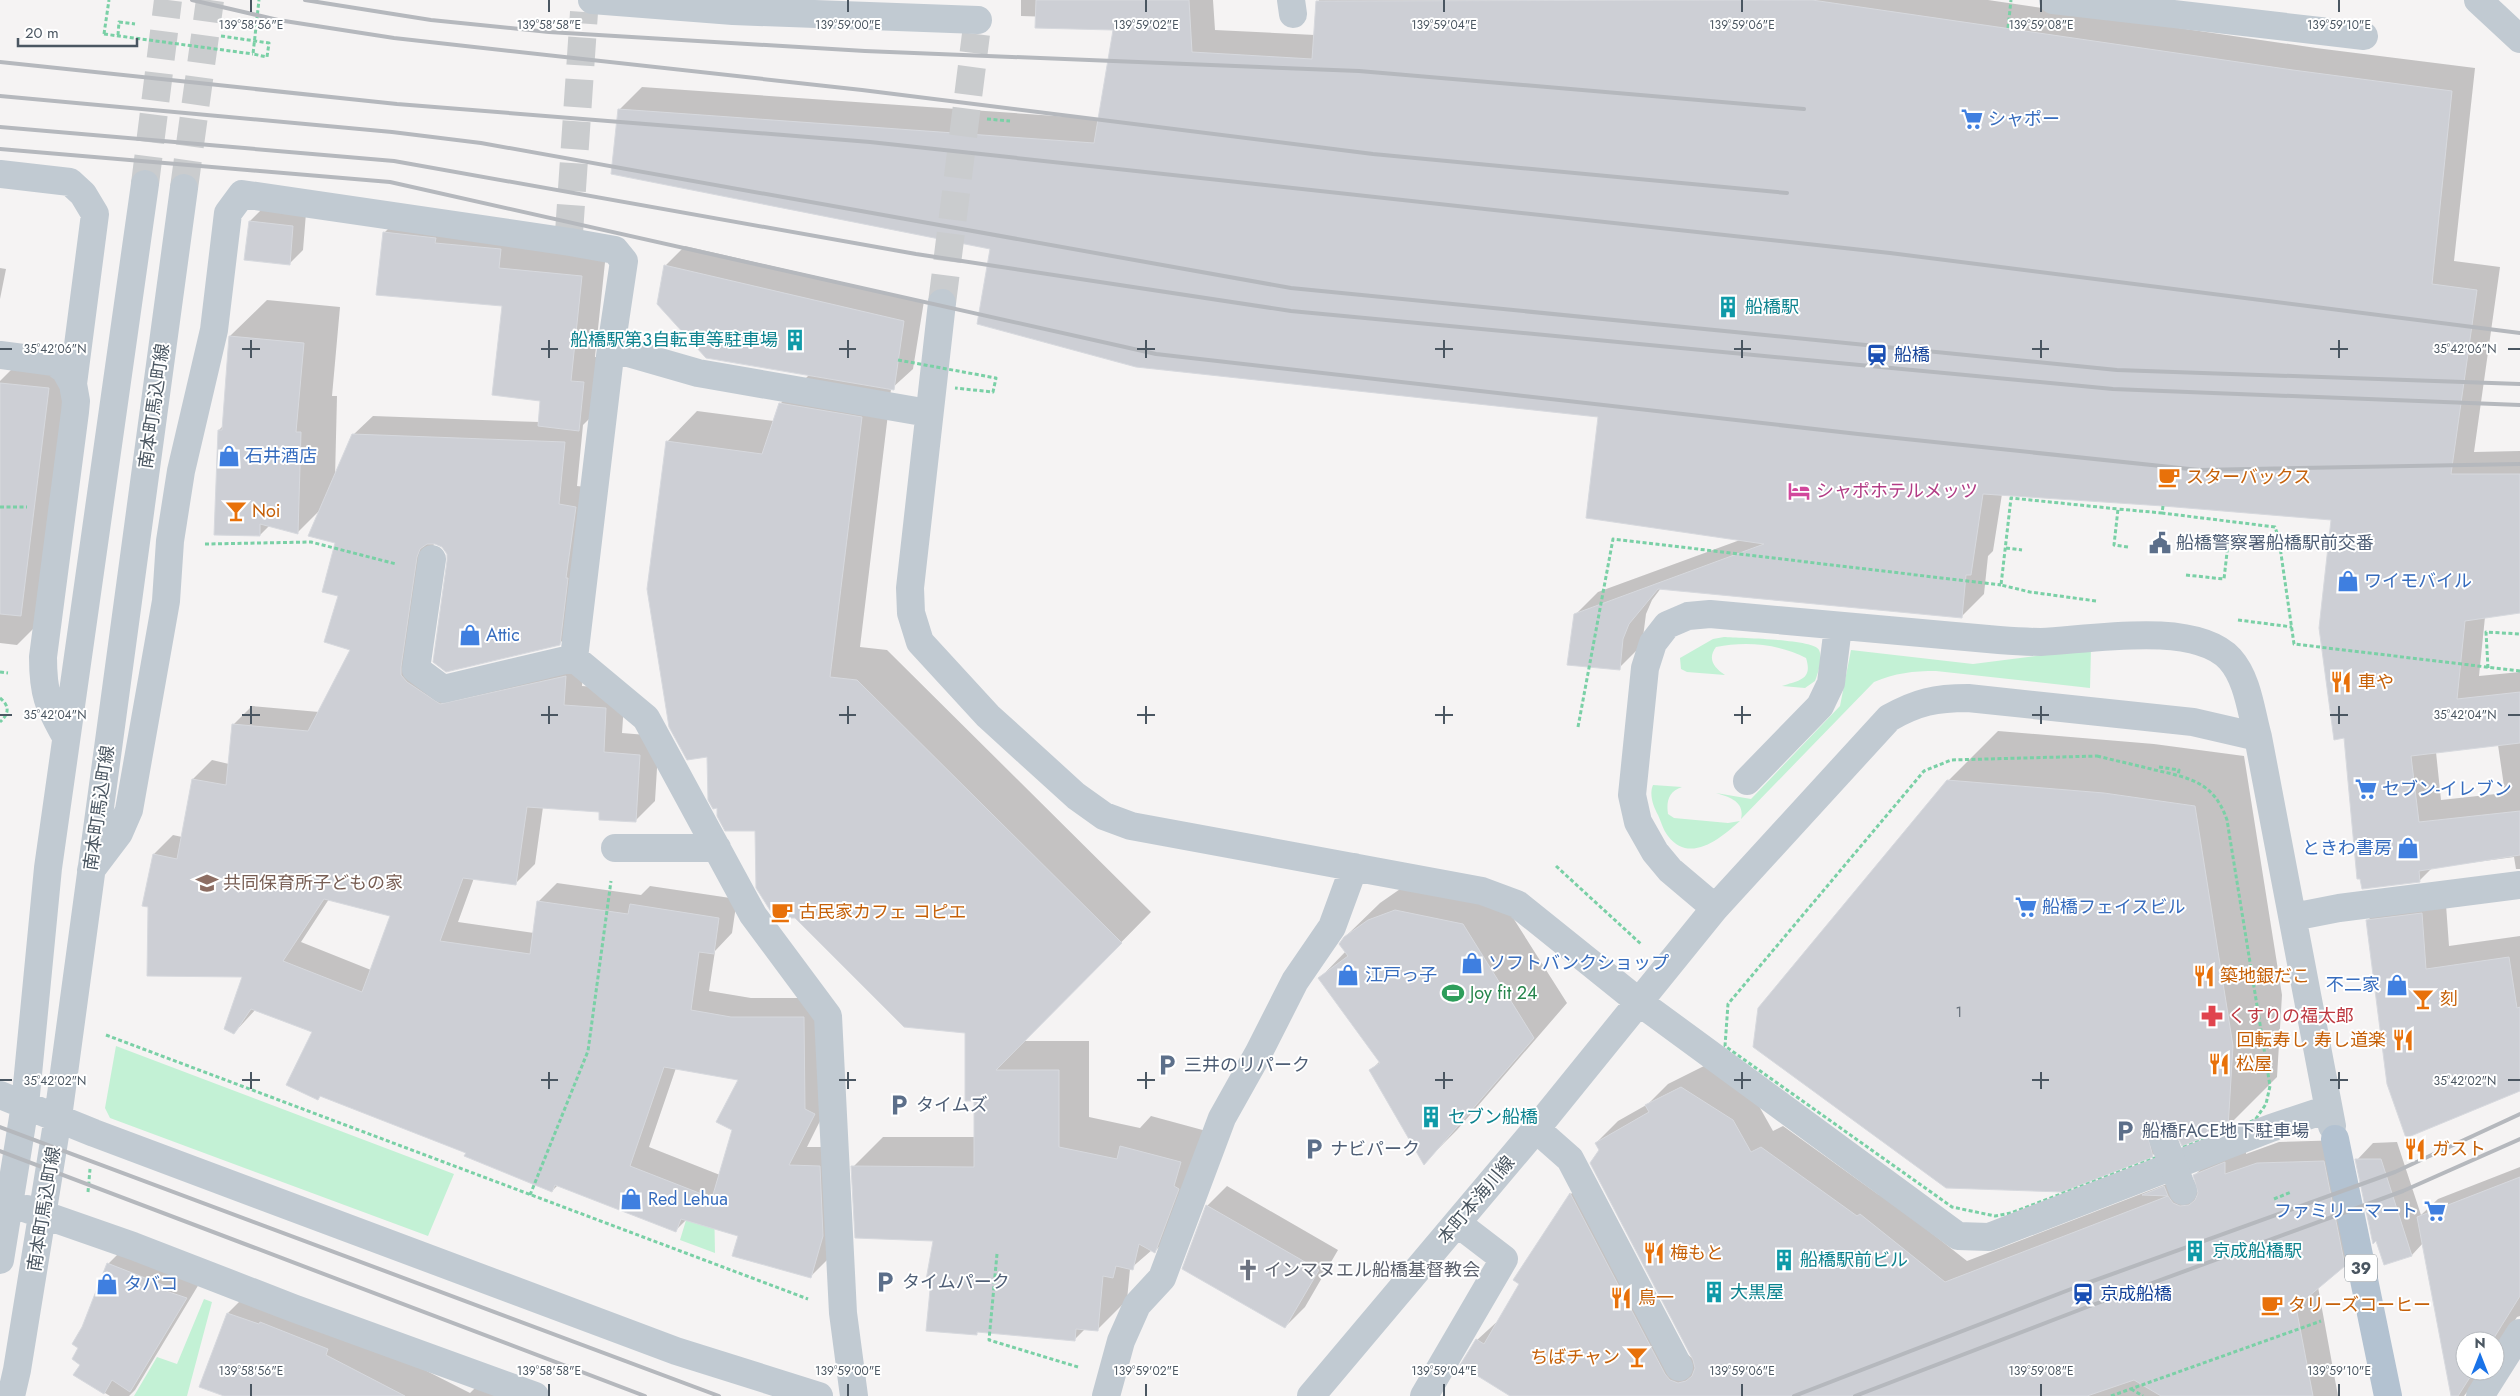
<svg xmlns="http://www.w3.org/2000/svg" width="2520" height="1396" font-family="Jost,'Noto Sans JP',sans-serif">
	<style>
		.green { fill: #c3f1d5 }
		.shadow { fill: #0003; fill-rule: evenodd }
		.building { fill: #cdcfd5; stroke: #d7d9de; fill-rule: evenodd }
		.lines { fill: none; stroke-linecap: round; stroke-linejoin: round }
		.minor-tunnel { stroke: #caccce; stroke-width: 28; stroke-dasharray: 28 14; stroke-linecap: butt }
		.path { stroke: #7ad0a6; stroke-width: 3; stroke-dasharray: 4 2.5; stroke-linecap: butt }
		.minor { stroke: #c1cad2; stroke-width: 28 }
		.major { stroke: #b3c2d1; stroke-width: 28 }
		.rail { stroke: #b5b8bd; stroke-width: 4 }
		.path-bridge { stroke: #7ad0a6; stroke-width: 3; stroke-dasharray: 4 2.5; stroke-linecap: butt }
		.minor-bridge { stroke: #c1cad2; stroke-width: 28 }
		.ticks { fill: none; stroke: #4a5661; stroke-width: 2 }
		.labels { text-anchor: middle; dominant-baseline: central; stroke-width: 4; stroke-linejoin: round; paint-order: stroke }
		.number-label { font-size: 15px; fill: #6b747e }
		.shield { fill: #fff; stroke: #808990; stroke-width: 1 }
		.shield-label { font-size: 16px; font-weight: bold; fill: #4a5661 }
		.shop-label { font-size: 18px; fill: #366cbe; stroke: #fff; text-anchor: start }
		.culture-label { font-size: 18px; fill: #0d838f; stroke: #fff; text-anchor: start }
		.transit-label { font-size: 18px; fill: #164399; stroke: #fff; text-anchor: start }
		.street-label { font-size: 18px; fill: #4a5661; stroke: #fff }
		.food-label { font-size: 18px; fill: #c56008; stroke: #fff; text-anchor: start }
		.hotel-label { font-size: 18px; fill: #b23c85; stroke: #fff; text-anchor: start }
		.service-label { font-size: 18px; fill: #4e5e75; stroke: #fff; text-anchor: start }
		.education-label { font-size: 18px; fill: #785e54; stroke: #fff; text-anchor: start }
		.leisure-label { font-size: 18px; fill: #27864d; stroke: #fff; text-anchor: start }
		.health-label { font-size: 18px; fill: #be3a42; stroke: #fff; text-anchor: start }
		.worship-label { font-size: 18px; fill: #5b616d; stroke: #fff; text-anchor: start }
		.ticks-label { font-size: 12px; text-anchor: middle; fill: #4a5661; stroke: #fff; stroke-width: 4; stroke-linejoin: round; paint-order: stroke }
	</style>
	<rect width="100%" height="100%" fill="#f5f3f3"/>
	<path class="green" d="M1724,637C1738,638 1815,639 1819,650C1823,659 1818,673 1815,681L1805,688L1782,686C1799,680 1813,680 1806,658C1779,644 1746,641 1716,647C1707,659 1714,668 1725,675L1687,672L1681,669L1680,658L1713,639Z
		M2091,649L2090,688L1936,671C1913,671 1895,673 1874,682L1741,819C1745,802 1730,797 1716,793L1751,799L1840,706L1851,650L1973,664Z
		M1653,785L1682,787C1669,791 1666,801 1668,814L1674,818L1728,823L1740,821C1722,837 1690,865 1668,836C1663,830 1661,821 1658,815C1653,806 1649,794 1653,785Z
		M116,1046L454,1174L428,1236L110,1118L105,1108Z
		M694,1194L714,1201L715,1253L680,1240Z
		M204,1299L212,1302L187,1396H134L157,1357L177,1364Z"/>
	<path class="shadow" d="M1021,0H1213L1215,30L1315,35L1319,0H1988L2316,48L2475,68L2454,261L2500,267L2474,452L2520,451V612L2485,617L2479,676L2520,672V869H2516L2514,857L2432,868L2419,881L2333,519L2163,504L2002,494L1993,551L1988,556L1984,594L1961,617L1661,588L1652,600L1646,614L1642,645L1619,668L1575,615L1598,592L1740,540L1599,416L991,248L619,110L642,87L1099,119L1115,29L1082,18L1021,16ZM2498,745L2505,793L2441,800L2436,752Z
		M263,208L306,213L303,250L289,264L245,259L250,221Z
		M408,209L606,253L595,357L608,358L603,405L583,425L577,486L595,488L578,625L559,644L449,561L448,553L443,546L434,542L419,647L420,655L460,686L584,658L582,686L625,689L622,733L659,736L655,801L636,820L601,810L543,807L535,864L516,883L474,878L458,922L534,933L538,902L557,883L641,895L650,886L737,899L732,933L715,951L709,991L751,998H822L833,1095L807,1147H839L830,1257L811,1276L739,1235L686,1220L676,1230L558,1185L552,1191L467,1153L321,1095L318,1098L314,1031L256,1009L234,1033L244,976L154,854L173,835L182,837L193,779L212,760L229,764L233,725L252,706L319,712L352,649L339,595L337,542L321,509L298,532L270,525L260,535L219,430L223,426L230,336L267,300L340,307L332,396H337L335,478L353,435L373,416L539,422L541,400L503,305L384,233ZM329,899L391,915L371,970L301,942ZM676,1068L739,1079L733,1129L720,1175L649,1147Z
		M685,246L924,301L913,369L891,389L860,647L887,650L1151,912L1024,1041H1089V1117L1140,1128L1151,1116L1210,1132L1185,1221L1155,1251L1152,1250L1130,1269L1127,1300L1097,1330L1085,1329L1074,1340L979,1331L976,1334L934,1240L853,1167L883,1137H975V1100L966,1032L756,829L718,807L708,756L667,442L697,411L774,421L780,404L809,375L665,266Z
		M0,268L6,269L0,299Z
		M24,357L74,363L43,619L17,645L0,643V381Z
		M1998,731L2154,744L2244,756L2282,995L2277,1077L2227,1127L2177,1131L2152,1156L1948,781Z
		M1403,887L1496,891L1567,1003L1457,1130L1424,1163L1371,1070L1380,1061L1320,978L1346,951L1345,937L1380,903Z
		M2445,891L2449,946L2520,936V1090L2367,921L2390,898Z
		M1704,1066L1755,1099L1773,1131L1783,1126L1879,1195L1882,1194L1967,1261L2190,1175L2197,1186L2195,1175L2217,1153L2246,1142V1154L2279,1142L2345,1140L2366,1243L2318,1287L2338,1396H1512L1462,1365L1477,1340L1500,1319L1521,1284L1514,1280L1571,1194L1592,1173L1686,1353L1694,1360L1596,1143L1618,1121L1648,1104L1668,1084Z
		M2397,1142L2421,1215L2438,1199L2520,1167V1316L2517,1317L2495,1352V1341H2465V1371H2483L2464,1396H2452L2423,1243L2412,1255L2357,1160L2373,1143Z
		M1227,1186L1338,1250L1305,1307L1285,1327L1207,1206Z
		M122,1250L199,1284L135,1390L129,1396H110L75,1375L81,1364L80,1348L108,1264Z
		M251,1290L348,1331L470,1393L480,1383L518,1396H227L201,1386L228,1313Z"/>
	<path class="building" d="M1036,0H1189L1192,52L1312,59L1316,1L1812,0L2293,70L2452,91L2432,284L2477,290L2451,474H2520V613L2465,621L2457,699L2520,692V743L2411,756L2419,822L2520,811V855L2419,871L2420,882L2362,889L2360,879H2357L2344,738L2334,740L2319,628L2331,520L2163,506L1983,494L1971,575H1966L1962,618L1658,589L1629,624L1623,639L1620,670L1567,665L1574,614L1764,544L1586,518L1598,417L1136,367L977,324L990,249L611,174L618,109L1094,143L1113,30L1035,28Z
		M249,221L293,226L290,265L244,260Z
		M383,232L436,238L435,243L501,249L499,268L582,276L571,381L584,382L579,431L538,426L540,401L492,395L502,306L376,295Z
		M664,265L904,321L894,390L706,358L657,304Z
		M229,336L304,343L296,432H301L298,534L260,524V536L214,535L218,430H222Z
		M0,383L49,388L21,616L0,614Z
		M779,403L862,417L830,677L857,680L1122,943L996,1070H1059V1147L1117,1159L1120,1146L1181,1162L1174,1186L1179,1189L1155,1253L1139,1244L1133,1270L1116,1266L1113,1278L1103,1276L1098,1331L1076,1329L1075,1341L977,1332V1335L926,1331L931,1280H926L933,1241L855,1238L851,1166L974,1167V1101H965V1033L904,1027L795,918H775L756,888L755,831H725L717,816V808L713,809L708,800L707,757L687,760L669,727L647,589L666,441L762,454Z
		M352,434L565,442L559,504L576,507L566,578H568L560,645L446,672L433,662L447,561V554L442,547L435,544H427L420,549L417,557L401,667V675L407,682L440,704L566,676L564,705L606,708L604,752L640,755L636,822L599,820V812L527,807L516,885L463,878L440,941L530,954L537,901L628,914L630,904L719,918L714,954L699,952L691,1010L731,1017H804L805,1109L815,1114L789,1165L820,1166L823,1236L811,1278L732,1256L738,1236L681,1219L676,1232L555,1185L552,1192L464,1156L466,1153L320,1096L318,1100L286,1085L312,1032L251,1009L234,1034L224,1029L242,977L147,976L148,907L142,906L153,854L177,859L192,779L226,785L232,724L308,731L350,650L324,642L338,596L322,592L335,543L308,536ZM324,899L390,916L362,992L283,961ZM664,1067L738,1080L716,1122L732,1130L712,1198L630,1166Z
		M1947,780L2104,793L2195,806L2233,1046L2228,1128L2182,1146L2173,1127L2166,1124H2158L2151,1129L2148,1137L2153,1157L2062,1192L1946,1188L1753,1047L1758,1008Z
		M1395,910L1463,924L1534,1038L1424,1165L1369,1070L1380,1063L1318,978L1348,956L1339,944L1344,937L1368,920Z
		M2422,913L2426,969L2509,957L2517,1008L2520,1007V1091L2406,1138L2387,1084L2366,920Z
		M1681,1087L1733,1120L1751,1152L1761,1147L1857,1216L1860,1214L1945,1282L2168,1196L2173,1203L2180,1206L2189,1205L2195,1200L2198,1193L2193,1175L2225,1162V1174L2257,1163L2324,1161L2345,1266L2296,1307L2313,1396H2161L2134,1380L2087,1396H1510L1460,1365L1476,1339L1484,1344L1519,1284L1513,1280L1570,1193L1665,1374L1670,1380L1678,1383L1686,1381L1692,1376L1695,1368L1693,1360L1590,1163L1599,1150L1595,1143L1649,1112L1645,1105Z
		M2355,1159H2381L2412,1256L2384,1265L2376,1241L2373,1244Z
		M2520,1177V1296L2492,1341H2465V1371H2474L2458,1396H2451L2417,1217Z
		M2164,1186L2168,1196L2142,1195Z
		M1206,1205L1319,1270L1285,1328L1182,1269Z
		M107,1263L168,1287L166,1291L187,1298L130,1392L112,1380L104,1394L73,1375L80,1365L72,1359L78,1348L72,1344L82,1327Z
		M227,1313L259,1324L260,1322L328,1349L326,1355L405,1396H224L199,1387Z"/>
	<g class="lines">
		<path class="minor-tunnel" d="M145,184L168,0
			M184,188L210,0
			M569,233L584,12
			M942,303L976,34"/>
		<path class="path" d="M2008,28L2011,0
			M104,34L109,0
			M118,35L119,22L135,24
			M221,36L269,43L267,57L253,54L259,0
			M987,119L1010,121
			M2163,506L2162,513L2275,527L2279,539
			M0,507H27
			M205,544L311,542L396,564
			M2128,547L2114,545L2118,509L2162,513
			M2006,548L2022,550
			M2186,575L2224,579L2229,535L2279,540L2294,644L2520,671
			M2096,601L2030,592L2001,585L2011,498L2118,509
			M2238,620L2292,627
			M2488,668L2486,632L2520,634
			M0,672L8,673
			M0,698C10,706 9,714 0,722
			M1578,727L1613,539L2001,585
			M2097,756C2117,761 2136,765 2155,770C2190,778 2214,782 2227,820L2270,1086L2266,1104L2255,1120L2011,1213L1995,1216L1952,1207L1725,1046L1728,1004L1924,771L1951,760Z
			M2159,767L2179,770L2178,775
			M1556,866L1642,945
			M106,1035L808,1299
			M88,1192L90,1169
			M530,1195L588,1051L611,881
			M2274,1199L2291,1192
			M997,1254L989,1340L1078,1367
			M2131,1389L2143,1396
			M2111,1396L2321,1321"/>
		<path class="minor" d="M592,0L733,11L978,20
			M1291,0L1293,14
			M2053,0L2364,36
			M2478,0L2520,39
			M0,174L70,182L83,194L95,214L73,384L76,401L75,412L43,657C43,694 48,705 66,737
			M942,303L910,588L911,613L920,642L988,716L1076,796L1104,816L1131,826L1482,891L1517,904L1639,1002L1958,1236L1989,1237L2271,1128L2328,1109
			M0,355L54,362L65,370L73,384
			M432,559L416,669L443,689L574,658
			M1747,781L1820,706L1831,683L1838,627
			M615,848H717
			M91,870L119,833L129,810L166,601L170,541L181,471L214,330L228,213L242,194L570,242L615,250L624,261L611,348
			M1715,908L1670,870L1655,852L1638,822L1632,795L1645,668L1653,643L1667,625L1688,616L1710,614L1999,640C2012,641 2027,642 2041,642C2088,640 2194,620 2230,659C2248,679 2251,712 2258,737L2332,1126
			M2293,917L2339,908L2520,885
			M0,1095L94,1133L676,1351L819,1396
			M1536,1129L1570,1159L1679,1367
			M27,1209L133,1246L293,1308L535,1396
			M0,1260L25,1105L48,868L145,184
			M11,1396L17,1370L58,1117L184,188
			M854,1396L843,1313L828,1016L753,915L646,718L574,658L611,348L698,373L928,413
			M1106,1396L1121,1341L1137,1305L1162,1278L1222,1118L1259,1052L1295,981L1332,927L1354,867
			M1311,1396L1536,1129L1715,908L1889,718C1917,702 1936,698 1968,698L2193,722L2258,737
			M1424,1396L1504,1259L1457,1223
			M2480,1396L2520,1333"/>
		<path class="major" d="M2335,1139L2388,1396"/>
		<path class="rail" d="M192,0L278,20L394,38L862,90L1373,154L1787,193
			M305,0L431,20L549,32L865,51L1359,71L1804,109
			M0,62L397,104L870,142L1890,253L2520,333
			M0,96L392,132L481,143L1291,288L2117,370L2520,384
			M0,127L394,161L916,254L1291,311L2113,389L2520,405
			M0,149L390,182L1156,354L1858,434L2199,470L2520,464
			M0,1127L719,1396
			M0,1151L645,1396
			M1794,1396L2079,1286L2395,1172L2520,1114
			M1855,1396L2087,1307L2403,1191L2520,1139"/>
		<path class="path-bridge" d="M104,34L253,54
			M898,360L996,378L993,392L955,388"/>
		<path class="minor-bridge" d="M2163,1139L2183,1191"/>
	</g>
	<path class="ticks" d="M251,0V12M549,0V12M848,0V12M1146,0V12M1444,0V12M1742,0V12M2041,0V12M2339,0V12M251,340V358M549,340V358M848,340V358M1146,340V358M1444,340V358M1742,340V358M2041,340V358M2339,340V358M0,349H12M242,349H260M541,349H558M839,349H856M1137,349H1155M1435,349H1453M1734,349H1751M2032,349H2049M2330,349H2348M2508,349H2520M251,706V724M549,706V724M848,706V724M1146,706V724M1444,706V724M1742,706V724M2041,706V724M2339,706V724M0,715H12M242,715H260M541,715H558M839,715H856M1137,715H1155M1435,715H1453M1734,715H1751M2032,715H2049M2330,715H2348M2508,715H2520M251,1072V1089M549,1072V1089M848,1072V1089M1146,1072V1089M1444,1072V1089M1742,1072V1089M2041,1072V1089M2339,1072V1089M0,1080H12M242,1080H260M541,1080H558M839,1080H856M1137,1080H1155M1435,1080H1453M1734,1080H1751M2032,1080H2049M2330,1080H2348M2508,1080H2520M251,1384V1396M549,1384V1396M848,1384V1396M1146,1384V1396M1444,1384V1396M1742,1384V1396M2041,1384V1396M2339,1384V1396"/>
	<defs>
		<g id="supermarket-bare" transform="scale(1.725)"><path d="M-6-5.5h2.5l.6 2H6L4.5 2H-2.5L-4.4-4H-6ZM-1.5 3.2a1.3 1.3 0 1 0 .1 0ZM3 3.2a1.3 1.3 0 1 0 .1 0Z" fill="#3f7fe0" stroke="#fff" stroke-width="2.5" paint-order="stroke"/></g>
		<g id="building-bare" transform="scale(1.725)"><path d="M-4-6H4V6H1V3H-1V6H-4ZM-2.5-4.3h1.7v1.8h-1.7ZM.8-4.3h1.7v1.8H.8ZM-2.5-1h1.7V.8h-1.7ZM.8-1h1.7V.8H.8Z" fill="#0f9aa8" stroke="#fff" stroke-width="2.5" paint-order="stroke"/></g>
		<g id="station-bare" transform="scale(1.725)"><path d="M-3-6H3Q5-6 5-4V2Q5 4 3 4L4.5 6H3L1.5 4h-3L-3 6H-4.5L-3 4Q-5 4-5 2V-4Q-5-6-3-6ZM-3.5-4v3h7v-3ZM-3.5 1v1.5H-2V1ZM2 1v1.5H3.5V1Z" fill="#1a4fb4" stroke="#fff" stroke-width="2.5" paint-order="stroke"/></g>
		<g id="shop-bare" transform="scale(1.725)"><path d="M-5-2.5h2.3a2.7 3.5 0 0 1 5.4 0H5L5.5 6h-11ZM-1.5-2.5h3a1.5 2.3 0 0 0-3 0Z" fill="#3f7fe0" stroke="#fff" stroke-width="2.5" paint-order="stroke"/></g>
		<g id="cafe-bare" transform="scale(1.725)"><path d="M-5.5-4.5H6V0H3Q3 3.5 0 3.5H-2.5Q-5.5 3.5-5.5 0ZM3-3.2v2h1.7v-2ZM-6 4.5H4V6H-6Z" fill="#e8710a" stroke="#fff" stroke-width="2.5" paint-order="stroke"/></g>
		<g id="hotel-bare" transform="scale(1.725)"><path d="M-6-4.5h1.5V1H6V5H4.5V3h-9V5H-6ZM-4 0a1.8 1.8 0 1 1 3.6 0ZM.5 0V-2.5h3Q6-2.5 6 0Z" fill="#d1479c" stroke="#fff" stroke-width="2.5" paint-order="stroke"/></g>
		<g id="bar-bare" transform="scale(1.725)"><path d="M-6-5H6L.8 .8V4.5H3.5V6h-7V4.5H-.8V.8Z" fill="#e8710a" stroke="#fff" stroke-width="2.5" paint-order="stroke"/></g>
		<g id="civic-bare" transform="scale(1.725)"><path d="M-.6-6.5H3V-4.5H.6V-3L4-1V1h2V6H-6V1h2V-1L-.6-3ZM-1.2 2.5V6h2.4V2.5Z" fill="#5c6f8a" stroke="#fff" stroke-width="2.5" paint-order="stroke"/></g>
		<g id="restaurant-bare" transform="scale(1.725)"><path d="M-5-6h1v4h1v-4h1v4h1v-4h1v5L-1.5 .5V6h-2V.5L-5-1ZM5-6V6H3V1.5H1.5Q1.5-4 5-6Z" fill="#e8710a" stroke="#fff" stroke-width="2.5" paint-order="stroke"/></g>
		<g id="school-bare" transform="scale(1.725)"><path d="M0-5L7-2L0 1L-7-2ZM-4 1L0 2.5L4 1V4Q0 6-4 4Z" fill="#8d6e63" stroke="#fff" stroke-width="2.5" paint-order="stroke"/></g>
		<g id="stadium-bare" transform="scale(1.725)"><path d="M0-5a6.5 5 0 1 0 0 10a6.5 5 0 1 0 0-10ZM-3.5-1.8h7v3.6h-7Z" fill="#2e9e5b" stroke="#fff" stroke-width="2.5" paint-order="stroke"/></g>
		<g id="pharmacy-bare" transform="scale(1.725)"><path d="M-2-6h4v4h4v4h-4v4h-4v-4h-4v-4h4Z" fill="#e0444e" stroke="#fff" stroke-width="2.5" paint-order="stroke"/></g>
		<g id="parking-bare" transform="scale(1.725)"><path d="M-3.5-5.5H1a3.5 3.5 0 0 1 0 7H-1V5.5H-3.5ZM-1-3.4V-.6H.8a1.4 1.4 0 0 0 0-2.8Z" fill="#5c6f8a" stroke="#fff" stroke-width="2.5" paint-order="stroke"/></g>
		<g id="church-bare" transform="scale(1.725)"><path d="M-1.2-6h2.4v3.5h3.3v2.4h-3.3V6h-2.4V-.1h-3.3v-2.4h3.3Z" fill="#6b7280" stroke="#fff" stroke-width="2.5" paint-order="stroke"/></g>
	</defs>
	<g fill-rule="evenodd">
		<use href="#supermarket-bare" x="1972" y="119"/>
		<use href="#building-bare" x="1728" y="307"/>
		<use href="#building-bare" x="795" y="340"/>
		<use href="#station-bare" x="1877" y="355"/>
		<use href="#shop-bare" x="229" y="456"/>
		<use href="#cafe-bare" x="2169" y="477"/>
		<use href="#hotel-bare" x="1799" y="491"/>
		<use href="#bar-bare" x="236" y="511"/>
		<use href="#civic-bare" x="2160" y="543"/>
		<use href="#shop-bare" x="2348" y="581"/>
		<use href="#shop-bare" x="470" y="635"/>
		<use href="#restaurant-bare" x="2341" y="682"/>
		<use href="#supermarket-bare" x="2366" y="789"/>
		<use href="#shop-bare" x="2408" y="848"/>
		<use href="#school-bare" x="207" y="883"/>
		<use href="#supermarket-bare" x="2026" y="907"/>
		<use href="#cafe-bare" x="782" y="912"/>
		<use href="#shop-bare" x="1472" y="963"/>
		<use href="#shop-bare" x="1348" y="975"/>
		<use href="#restaurant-bare" x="2204" y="976"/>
		<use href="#shop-bare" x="2397" y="985"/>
		<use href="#stadium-bare" x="1453" y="993"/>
		<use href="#bar-bare" x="2423" y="999"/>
		<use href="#pharmacy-bare" x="2212" y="1016"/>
		<use href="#restaurant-bare" x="2403" y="1040"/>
		<use href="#restaurant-bare" x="2219" y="1064"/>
		<use href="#parking-bare" x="1167" y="1065"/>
		<use href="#parking-bare" x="899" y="1105"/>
		<use href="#building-bare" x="1431" y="1117"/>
		<use href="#parking-bare" x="2125" y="1131"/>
		<use href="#parking-bare" x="1314" y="1149"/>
		<use href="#restaurant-bare" x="2415" y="1149"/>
		<use href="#shop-bare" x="631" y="1199"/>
		<use href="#supermarket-bare" x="2435" y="1211"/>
		<use href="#building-bare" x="2195" y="1251"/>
		<use href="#restaurant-bare" x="1654" y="1253"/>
		<use href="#building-bare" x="1784" y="1260"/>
		<use href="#church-bare" x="1248" y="1270"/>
		<use href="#parking-bare" x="885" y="1282"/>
		<use href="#shop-bare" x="107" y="1284"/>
		<use href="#building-bare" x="1714" y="1292"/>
		<use href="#station-bare" x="2083" y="1294"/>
		<use href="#restaurant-bare" x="1621" y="1298"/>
		<use href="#cafe-bare" x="2272" y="1305"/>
		<use href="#bar-bare" x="1637" y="1357"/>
	</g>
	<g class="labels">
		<g class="number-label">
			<text x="1959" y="1012">1</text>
		</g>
		<rect class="shield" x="2345" y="1254.5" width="32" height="27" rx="4"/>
		<g class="shield-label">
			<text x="2361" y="1268">39</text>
		</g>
		<g class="shop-label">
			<text x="1988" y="119">シャポー</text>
			<text x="245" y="456">石井酒店</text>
			<text x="2364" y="581">ワイモバイル</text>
			<text x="486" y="635">Attic</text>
			<text x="2382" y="789">セブン-イレブン</text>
			<text x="2392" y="848" text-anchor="end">ときわ書房</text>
			<text x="2042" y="907">船橋フェイスビル</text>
			<text x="1488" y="963">ソフトバンクショップ</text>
			<text x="1365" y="975">江戸っ子</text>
			<text x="2380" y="985" text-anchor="end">不二家</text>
			<text x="648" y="1199">Red Lehua</text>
			<text x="2418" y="1211" text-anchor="end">ファミリーマート</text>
			<text x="124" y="1284">タバコ</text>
		</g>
		<g class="culture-label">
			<text x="1745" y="307">船橋駅</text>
			<text x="778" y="340" text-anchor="end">船橋駅第3自転車等駐車場</text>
			<text x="1448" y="1117">セブン船橋</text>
			<text x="2212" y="1251">京成船橋駅</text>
			<text x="1800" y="1260">船橋駅前ビル</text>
			<text x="1730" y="1292">大黒屋</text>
		</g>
		<g class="transit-label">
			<text x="1894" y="355">船橋</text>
			<text x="2100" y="1294">京成船橋</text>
		</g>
		<g class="street-label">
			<text transform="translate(154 406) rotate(-82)">南本町馬込町線</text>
			<text transform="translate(99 808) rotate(-82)">南本町馬込町線</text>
			<text transform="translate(1476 1200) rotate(-50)">本町本海川線</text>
			<text transform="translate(44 1209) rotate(-81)">南本町馬込町線</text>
		</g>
		<g class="food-label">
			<text x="2186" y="477">スターバックス</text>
			<text x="252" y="511">Noi</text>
			<text x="2358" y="682">車や</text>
			<text x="799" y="912">古民家カフェ コピエ</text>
			<text x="2220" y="976">築地銀だこ</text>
			<text x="2440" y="999">刻</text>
			<text x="2386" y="1040" text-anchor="end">回転寿し 寿し道楽</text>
			<text x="2236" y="1064">松屋</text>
			<text x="2432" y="1149">ガスト</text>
			<text x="1670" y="1253">梅もと</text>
			<text x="1638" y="1298">鳥一</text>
			<text x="2288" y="1305">タリーズコーヒー</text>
			<text x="1620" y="1357" text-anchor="end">ちばチャン</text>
		</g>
		<g class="hotel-label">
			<text x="1816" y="491">シャポホテルメッツ</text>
		</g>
		<g class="service-label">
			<text x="2176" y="543">船橋警察署船橋駅前交番</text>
			<text x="1184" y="1065">三井のリパーク</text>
			<text x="916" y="1105">タイムズ</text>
			<text x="2142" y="1131">船橋FACE地下駐車場</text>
			<text x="1330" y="1149">ナビパーク</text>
			<text x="902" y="1282">タイムパーク</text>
		</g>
		<g class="education-label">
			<text x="223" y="883">共同保育所子どもの家</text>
		</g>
		<g class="leisure-label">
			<text x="1470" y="993">Joy fit 24</text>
		</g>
		<g class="health-label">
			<text x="2228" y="1016">くすりの福太郎</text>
		</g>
		<g class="worship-label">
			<text x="1264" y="1270">インマヌエル船橋基督教会</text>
		</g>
	</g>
	<g class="ticks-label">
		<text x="251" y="29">139°58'56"E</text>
		<text x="549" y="29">139°58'58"E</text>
		<text x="848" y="29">139°59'00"E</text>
		<text x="1146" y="29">139°59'02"E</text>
		<text x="1444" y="29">139°59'04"E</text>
		<text x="1742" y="29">139°59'06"E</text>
		<text x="2041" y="29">139°59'08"E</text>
		<text x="2339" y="29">139°59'10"E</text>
		<text x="55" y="353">35°42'06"N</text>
		<text x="2465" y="353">35°42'06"N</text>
		<text x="55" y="719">35°42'04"N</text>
		<text x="2465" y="719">35°42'04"N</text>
		<text x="55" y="1085">35°42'02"N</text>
		<text x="2465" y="1085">35°42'02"N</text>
		<text x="251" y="1375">139°58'56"E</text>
		<text x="549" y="1375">139°58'58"E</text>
		<text x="848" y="1375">139°59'00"E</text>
		<text x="1146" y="1375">139°59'02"E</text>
		<text x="1444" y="1375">139°59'04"E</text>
		<text x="1742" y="1375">139°59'06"E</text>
		<text x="2041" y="1375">139°59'08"E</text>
		<text x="2339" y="1375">139°59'10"E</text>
	</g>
	<g transform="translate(2480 1356)"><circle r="24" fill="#ffffff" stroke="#b7bbc0"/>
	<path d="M0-4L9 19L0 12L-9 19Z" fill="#1a73e8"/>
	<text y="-8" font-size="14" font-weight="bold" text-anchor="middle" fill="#4a5661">N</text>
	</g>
	<path d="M18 38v8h119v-8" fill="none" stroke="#4a5661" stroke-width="2.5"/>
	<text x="25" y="38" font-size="15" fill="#4a5661" stroke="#ffffff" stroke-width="4" paint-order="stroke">20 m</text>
</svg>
